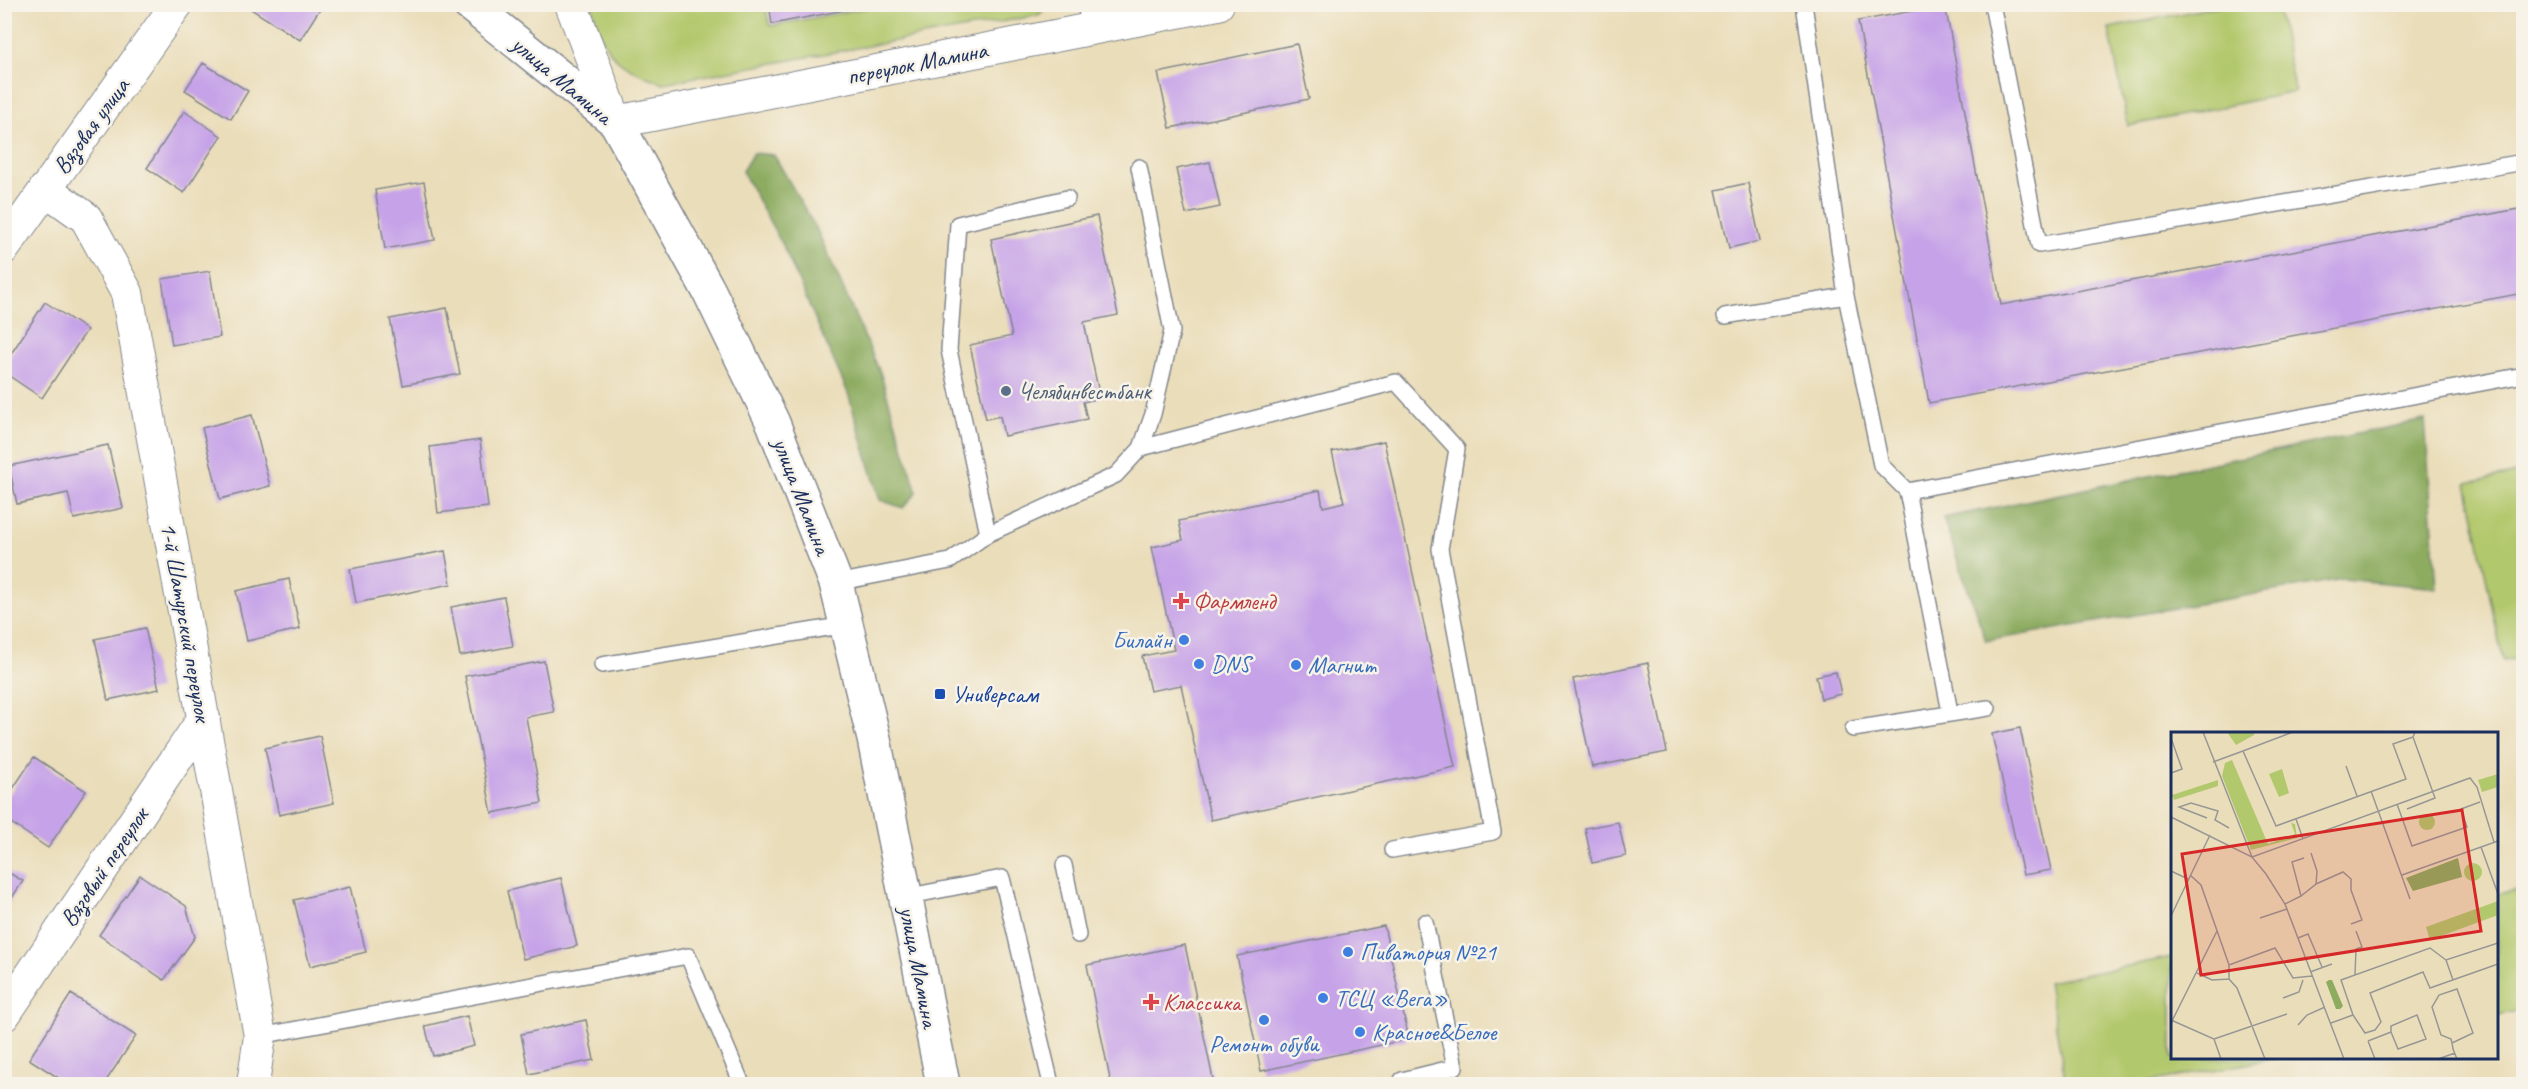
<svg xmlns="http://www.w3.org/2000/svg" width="2528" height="1089" font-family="Caveat,sans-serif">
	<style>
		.green { fill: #b2c86c; stroke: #667c65; stroke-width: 1.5 }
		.forest { fill: #8dac60; stroke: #546e5f; stroke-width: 1.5 }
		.building { fill: #c6a2e8 }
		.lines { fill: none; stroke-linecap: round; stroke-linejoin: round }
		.service-casing { stroke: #82868c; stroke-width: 18 }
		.minor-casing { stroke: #82868c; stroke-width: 34 }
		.secondary-casing { stroke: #82868c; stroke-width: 36 }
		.service { stroke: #fff; stroke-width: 15 }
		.minor { stroke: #fff; stroke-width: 32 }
		.secondary { stroke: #fff; stroke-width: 33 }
		.service-dot { fill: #5c6f8a; stroke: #f7f3e8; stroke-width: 2 }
		.health-dot { fill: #e0444e; stroke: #f7f3e8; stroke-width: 2 }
		.shop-dot { fill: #3f7fe0; stroke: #f7f3e8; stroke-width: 2 }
		.transit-dot { fill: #1a4fb4; stroke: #f7f3e8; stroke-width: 2 }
		.labels { text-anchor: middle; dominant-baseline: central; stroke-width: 5; stroke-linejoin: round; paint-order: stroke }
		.street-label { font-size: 24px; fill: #1b2f5e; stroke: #f7f3e8 }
		.service-label { font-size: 24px; fill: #4e5e75; stroke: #f7f3e8; text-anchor: start }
		.health-label { font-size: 24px; fill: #be3a42; stroke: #f7f3e8; text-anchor: start }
		.shop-label { font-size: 24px; fill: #366cbe; stroke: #f7f3e8; text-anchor: start }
		.transit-label { font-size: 24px; fill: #164399; stroke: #f7f3e8; text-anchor: start }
		.inset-road { fill: none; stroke: #979795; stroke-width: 1.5 }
		.view { fill: #d62828; fill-opacity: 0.15; stroke: #d62828; stroke-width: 3 }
		.inset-edge { fill: none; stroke: #1b2f5e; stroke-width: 3 }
	</style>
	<rect width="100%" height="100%" fill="#f7f3e8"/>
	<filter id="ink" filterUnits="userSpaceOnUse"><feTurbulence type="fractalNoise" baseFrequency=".0167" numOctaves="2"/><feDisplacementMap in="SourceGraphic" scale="12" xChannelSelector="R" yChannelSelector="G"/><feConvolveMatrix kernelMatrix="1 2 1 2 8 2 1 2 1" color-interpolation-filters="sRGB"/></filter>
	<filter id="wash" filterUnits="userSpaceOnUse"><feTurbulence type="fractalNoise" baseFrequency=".008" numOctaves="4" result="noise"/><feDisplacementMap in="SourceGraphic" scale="24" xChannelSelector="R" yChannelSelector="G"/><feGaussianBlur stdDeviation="1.35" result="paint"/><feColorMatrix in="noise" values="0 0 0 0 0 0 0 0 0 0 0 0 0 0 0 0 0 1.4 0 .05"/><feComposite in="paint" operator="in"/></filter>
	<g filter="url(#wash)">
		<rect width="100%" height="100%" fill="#eaddb9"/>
		<path class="green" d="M592,5H765L770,26L883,5H1048L1039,15L663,83C617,67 601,53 592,5Z
			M2224,5H2277L2295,92L2128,126L2109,28Z
			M2523,472V657L2503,661L2467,483Z
			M2523,889V1010L2497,1015V894Z
			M2172,957V1058H2278L2138,1084H2066L2048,982Z"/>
		<path class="forest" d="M753,153L774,155L818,232L880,372L917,492L903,508L880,500L848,393L783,246L742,171Z
			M2425,420L2437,588L2343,579L1986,641L1943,518Z"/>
		<g id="blocks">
			<path class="building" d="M243,4H323L300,40Z
				M769,4H866V6L772,24Z
				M1945,5L2001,305L2524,208V293L1929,403L1858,21Z
				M1297,44L1309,99L1170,128L1158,73Z
				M203,63L248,91L231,119L185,90Z
				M184,111L221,136L184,193L147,168Z
				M1210,162L1220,207L1186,214L1176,169Z
				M424,182L435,240L385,249L375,190Z
				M1748,183L1760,241L1729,248L1716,190Z
				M1097,216L1118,315L1084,322L1100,398L1083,402L1087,419L1004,436L1000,416L986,419L970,345L1012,336L991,239Z
				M210,271L220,337L172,345L162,279Z
				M45,302L87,330L42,398L5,373V363Z
				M447,308L460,374L403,385L390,319Z
				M252,415L270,486L220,499L202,428Z
				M480,440L488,507L438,513L430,447Z
				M1384,441L1455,767L1211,820L1181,685L1150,691L1142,656L1174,650L1152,547L1183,540L1179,521L1320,490L1323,507L1344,502L1332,452Z
				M108,445L123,508L74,519L68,493L17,504L9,466Z
				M445,551L451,584L356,603L350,569Z
				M289,579L300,629L247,641L236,591Z
				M504,597L513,646L460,656L451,607Z
				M145,628L159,689L108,700L95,639Z
				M544,661L554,712L526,717L542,803L492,813L465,676Z
				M1648,663L1667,752L1592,767L1573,679Z
				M1836,672L1841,694L1821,699L1816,676Z
				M2020,728L2051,870L2023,875L1992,734Z
				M320,736L334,803L279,815L265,748Z
				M34,757L86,791L48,848L4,818V802Z
				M1618,822L1626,856L1592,863L1585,828Z
				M4,870L23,881L4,910Z
				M140,875L186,906L195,937L164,980L99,935Z
				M561,878L577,946L523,959L507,891Z
				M350,887L366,952L310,966L294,900Z
				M1384,926L1409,1039L1261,1071L1237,956Z
				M1185,945L1214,1084H1111L1087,965Z
				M71,994L136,1036L104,1084H68L29,1059Z
				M467,1016L474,1046L433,1056L425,1026Z
				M586,1020L594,1060L529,1074L521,1034Z"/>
		</g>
	</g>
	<g filter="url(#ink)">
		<use href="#blocks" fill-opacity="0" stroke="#82868c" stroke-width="1.5"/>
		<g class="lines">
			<g class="service-casing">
				<path id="service" d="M1085,4L1090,29
					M1804,4L1846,296L1881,465L1907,491L1950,712
					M1992,4L2039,245L2524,162
					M2522,4L2524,14
					M1725,316L1846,296
					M1141,448L1396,382L1457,449L1440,549L1493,832L1392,850
					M1907,491L2524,375
					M988,534L1116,475L1141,448L1153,414L1172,331L1139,167
					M836,583L950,561L988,534L949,350L958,224L1067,198
					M602,665L846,625
					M1853,729L1988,708
					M1064,865L1078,935
					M905,897L1002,878L1051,1084
					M260,1036L688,956L742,1084
					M1401,1084L1402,1080L1455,1067L1425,922"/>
			</g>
			<g class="minor-casing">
				<path id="minor" d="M571,4L616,122L1218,4
					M45,189L86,218L127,293L260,1036L253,1084
					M4,248L177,4
					M4,1015L204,718"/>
			</g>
			<g class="secondary-casing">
				<path id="secondary" d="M469,4L616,122L709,291L773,423L836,583L874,739L943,1084"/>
			</g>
			<use href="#service" class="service"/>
			<use href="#minor" class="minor"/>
			<use href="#secondary" class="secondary"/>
		</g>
	</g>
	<circle class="service-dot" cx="1006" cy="391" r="6"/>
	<g class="health-dot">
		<path d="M1178 592h6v6h6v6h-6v6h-6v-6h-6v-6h6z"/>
		<path d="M1148 993h6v6h6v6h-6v6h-6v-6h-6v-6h6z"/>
	</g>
	<g class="shop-dot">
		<circle cx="1184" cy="640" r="6"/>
		<circle cx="1199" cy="664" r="6"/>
		<circle cx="1296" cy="665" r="6"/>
		<circle cx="1348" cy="952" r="6"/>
		<circle cx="1323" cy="998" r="6"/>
		<circle cx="1264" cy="1020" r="6"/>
		<circle cx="1360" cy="1032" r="6"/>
	</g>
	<rect class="transit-dot" x="934" y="688" width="12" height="12" rx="3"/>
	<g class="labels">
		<g class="street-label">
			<text transform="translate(917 63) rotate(-11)">переулок Мамина</text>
			<text transform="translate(562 80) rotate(40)">улица Мамина</text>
			<text transform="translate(91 126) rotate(-54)">Вязовая улица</text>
			<text transform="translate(802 496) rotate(69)">улица Мамина</text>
			<text transform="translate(186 622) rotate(80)">1-й Шатурский переулок</text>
			<text transform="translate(104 867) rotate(-56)">Вязовый переулок</text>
			<text transform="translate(919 967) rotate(79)">улица Мамина</text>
		</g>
		<g class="service-label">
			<text x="1018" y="391">Челябинвестбанк</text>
		</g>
		<g class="health-label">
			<text x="1193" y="601">Фармленд</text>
			<text x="1163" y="1002">Классика</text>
		</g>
		<g class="shop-label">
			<text x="1172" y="640" text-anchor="end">Билайн</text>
			<text x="1211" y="664">DNS</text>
			<text x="1308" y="665">Магнит</text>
			<text x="1360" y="952">Пиватория №21</text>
			<text x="1335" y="998">ТСЦ «Вега»</text>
			<text x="1372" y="1032">Красное&amp;Белое</text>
			<text x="1264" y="1044" text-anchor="middle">Ремонт обуви</text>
		</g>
		<g class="transit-label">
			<text x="952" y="694">Универсам</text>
		</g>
	</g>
	<g transform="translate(2171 732)">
		<rect width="327" height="327" fill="#eaddb9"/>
		<path d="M56,0H83V3L65,13ZM61,28L97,112L124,102L120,91L124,92L126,106L80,118L51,44L54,31ZM111,37L118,61L108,65L98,42ZM327,42V55L311,60L307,48ZM47,48V54L3,68L1,63ZM248 90a8 8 0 1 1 16 0a8 8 0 1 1-16 0ZM293 140a9 9 0 1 1 18 0a9 9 0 1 1-18 0ZM327,169V183L259,208L255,195Z" fill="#b2c86c"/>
		<path d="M287,126L291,145L242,159L235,146ZM158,248H161L172,274L169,277H165L155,250Z" fill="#8dac60"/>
		<path class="inset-road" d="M32,0L81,125L299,46L306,55L323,110M0,6L11,37L0,41M72,19L122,0M42,30L72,19L105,94L235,47L222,12L242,5M175,34L186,64M200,59L239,167M226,72L241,114L296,95L290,77L309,70M236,77L264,66L242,5L244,0M0,85L81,125L95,142L114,172L173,327M36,86L8,75L20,71L47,79L44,88L58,96M125,87L132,107M310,115L327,162M0,139L17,147M19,143L30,153L58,233V247L66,256L94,327M231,143L327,109M145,152L172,140L180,147V158L191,188L180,192M130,164L145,152L146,139L140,121M114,172L130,164L121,130L133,126M0,184L39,103M89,186L116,177M127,206L137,202L151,235M275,228L282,248M58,233L104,216L122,246L141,244M139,240L161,232M26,241L41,248L58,247M184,243L185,217L191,215L185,199M112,266L128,260L132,248M182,283L170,248L259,216L275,228L327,211M0,288L43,307L50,327M0,291L46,199M160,291L182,283L194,301L204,298L210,290L199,261L252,240L259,256L327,232M127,293L136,283L154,275M43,307L116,282M197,309L220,300L227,317L255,307L246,283L220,294V300M197,309L204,327M281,311L302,301L286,257L268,263L261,275L270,303L280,307L281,311L282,317L286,327M267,327L284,321"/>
		<path class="view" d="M291,78L310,199L30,243L11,122Z"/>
		<rect width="327" height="327" class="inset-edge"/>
	</g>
	<rect width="2528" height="1089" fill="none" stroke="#f7f3e8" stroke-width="24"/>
</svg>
